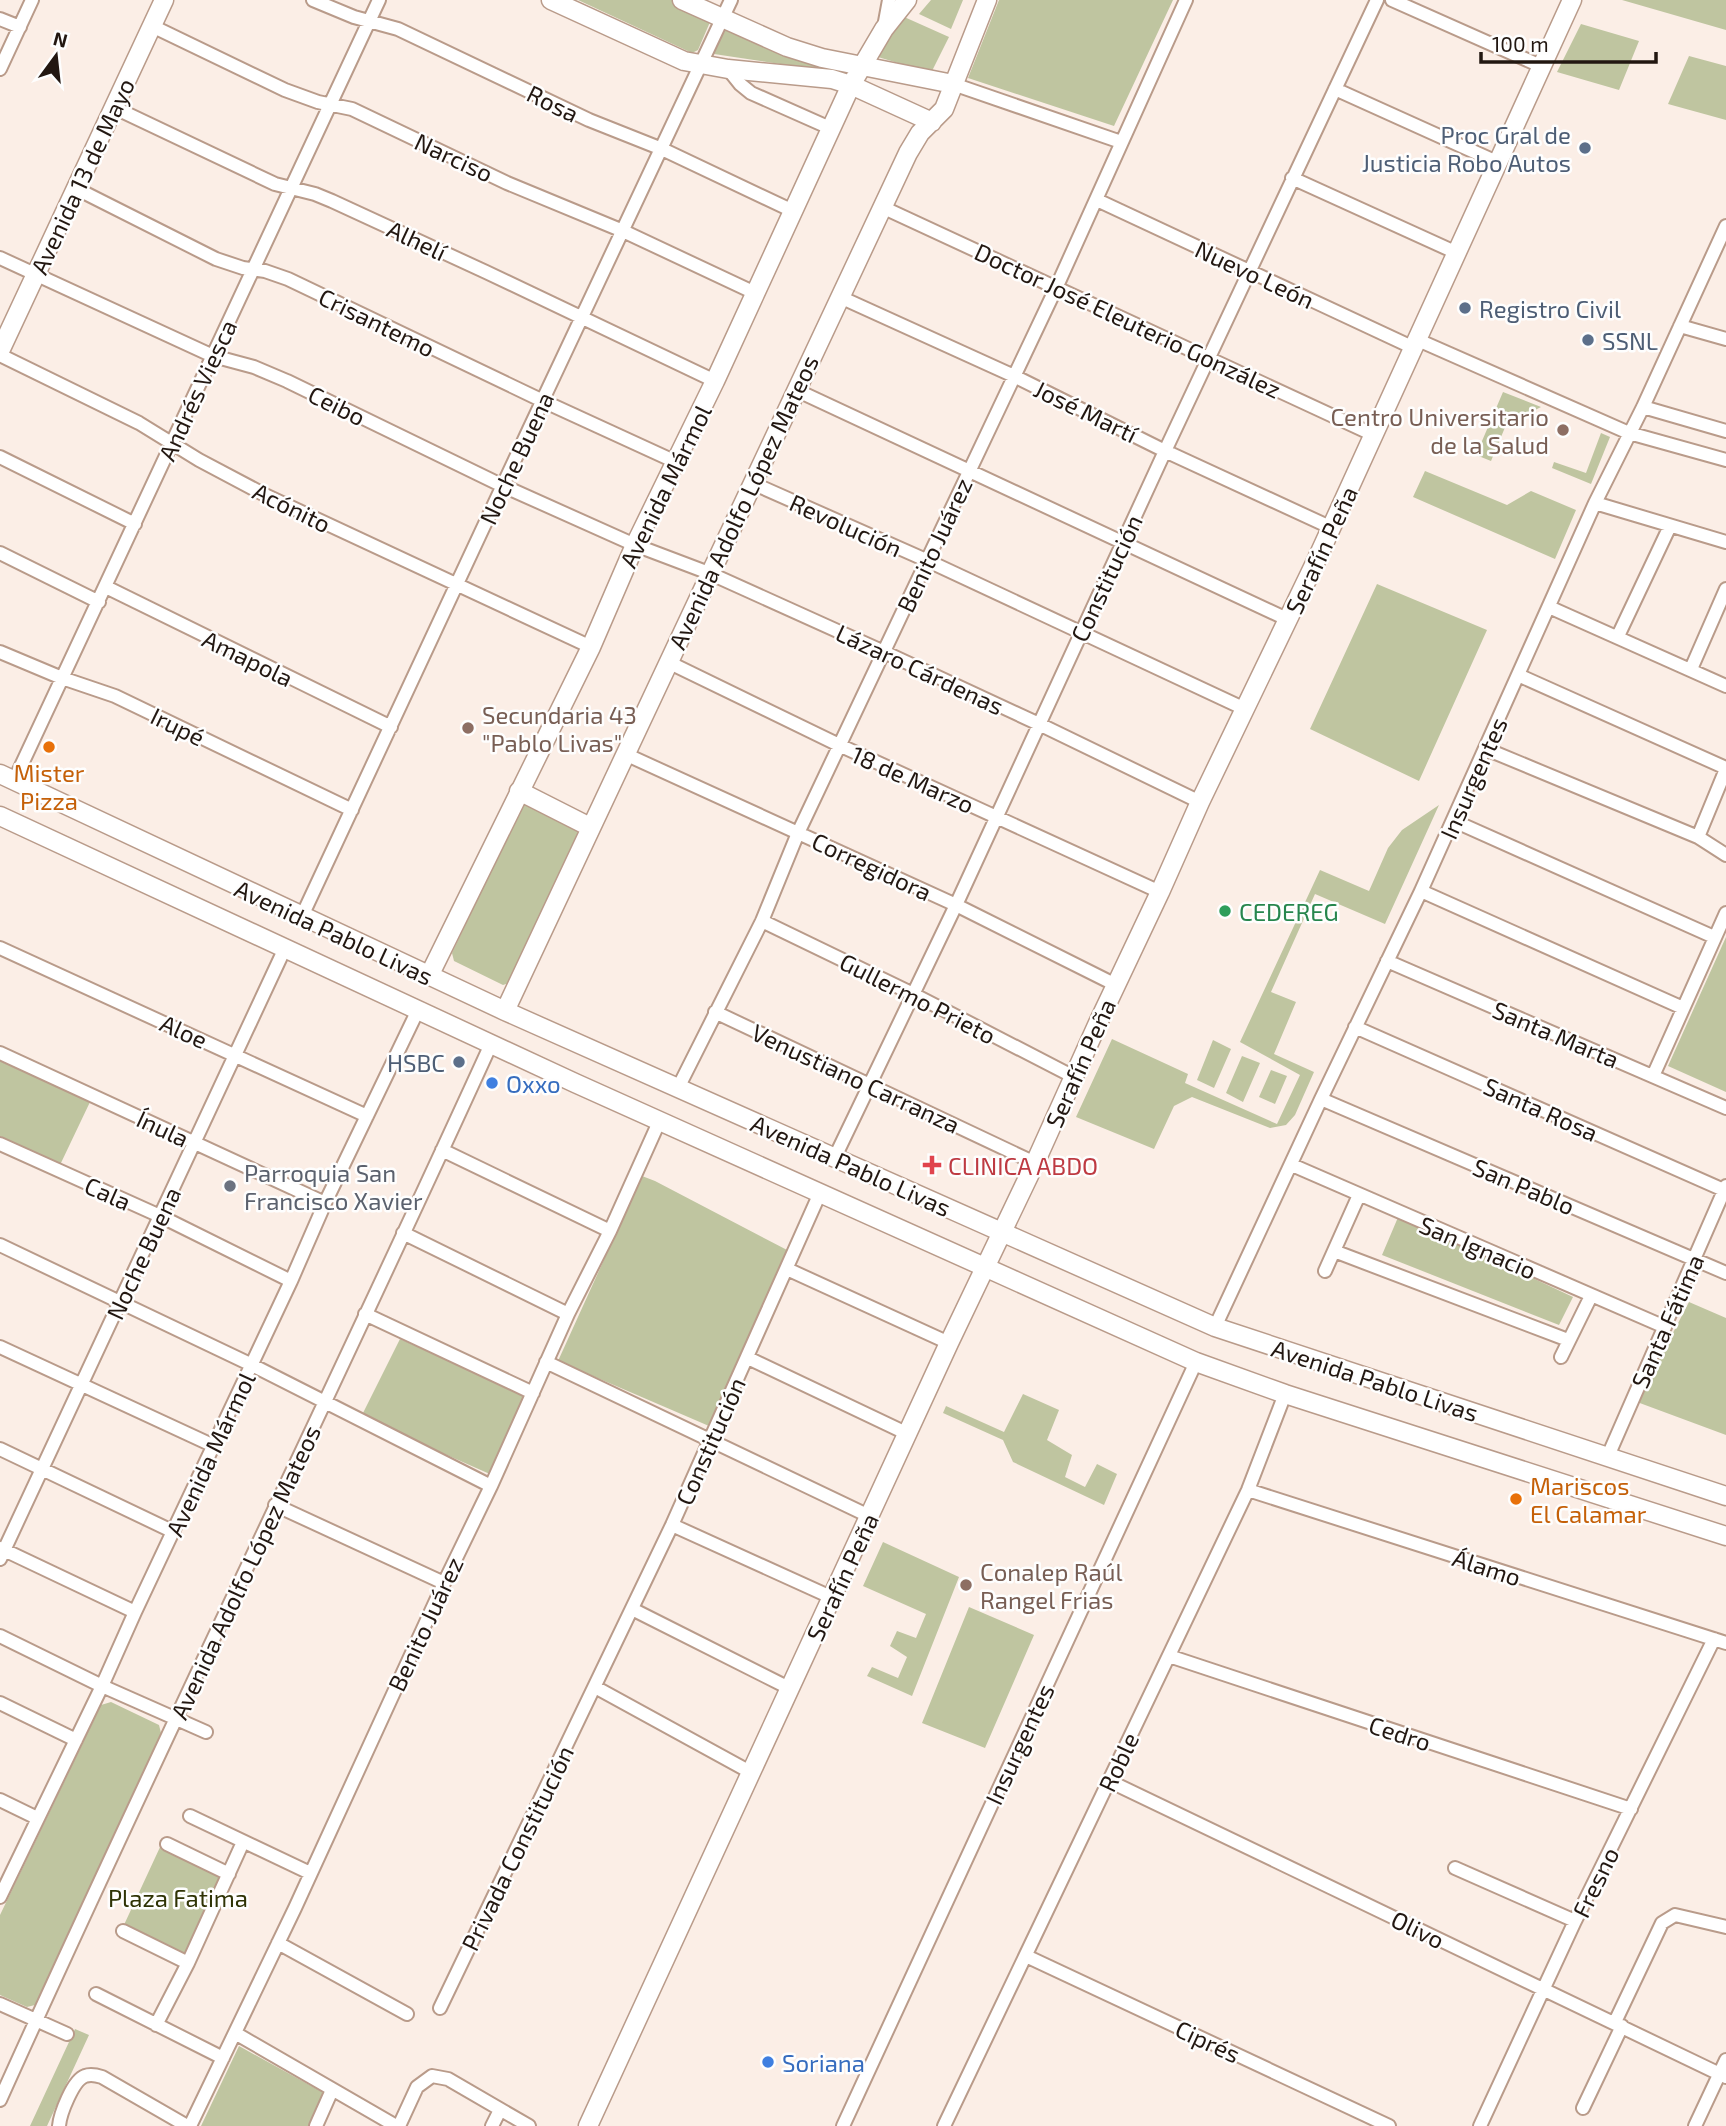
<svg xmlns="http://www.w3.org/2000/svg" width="1726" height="2126" font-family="'Exo 2',sans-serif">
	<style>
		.green { fill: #bfc5a0 }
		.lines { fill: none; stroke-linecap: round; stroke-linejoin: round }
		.street-casing { stroke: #b99b8a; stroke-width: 16 }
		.secondary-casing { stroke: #b99b8a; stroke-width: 21 }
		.street { stroke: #fff; stroke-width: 12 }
		.secondary { stroke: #fff; stroke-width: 18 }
		.service-dot { fill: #5c6f8a; stroke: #fefefe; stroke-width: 2.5 }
		.education-dot { fill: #8d6e63; stroke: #fefefe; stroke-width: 2.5 }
		.food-dot { fill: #e8710a; stroke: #fefefe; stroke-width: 2.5 }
		.leisure-dot { fill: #2e9e5b; stroke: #fefefe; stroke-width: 2.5 }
		.shop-dot { fill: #3f7fe0; stroke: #fefefe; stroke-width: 2.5 }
		.health-dot { fill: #e0444e; stroke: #fefefe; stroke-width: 2.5 }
		.worship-dot { fill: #6b7280; stroke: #fefefe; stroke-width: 2.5 }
		.labels { text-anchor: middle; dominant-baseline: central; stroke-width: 5; stroke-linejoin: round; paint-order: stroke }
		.street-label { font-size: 24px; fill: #221711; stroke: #fefefe }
		.service-label { font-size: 24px; fill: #4e5e75; stroke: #fefefe; text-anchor: end }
		.education-label { font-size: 24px; fill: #785e54; stroke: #fefefe; text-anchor: start }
		.food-label { font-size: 24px; fill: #c56008; stroke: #fefefe }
		.leisure-label { font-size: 24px; fill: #27864d; stroke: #fefefe; text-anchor: start }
		.shop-label { font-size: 24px; fill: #366cbe; stroke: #fefefe; text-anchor: start }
		.health-label { font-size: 24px; fill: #be3a42; stroke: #fefefe; text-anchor: start }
		.worship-label { font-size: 24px; fill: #5b616d; stroke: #fefefe; text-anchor: start }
		.park-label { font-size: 24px; fill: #2f3305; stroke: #fefefe }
	</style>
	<rect width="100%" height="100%" fill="#fbeee6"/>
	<path class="green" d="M578,0H674L713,15L698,50L692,53Z
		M931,0H963L951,29L919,14Z
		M999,0H1173L1114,126L968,78Z
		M1622,0H1726V30Z
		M902,16L949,37L931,73L878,57L875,51Z
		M729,24L836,65L833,72L714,54L715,48Z
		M1581,24L1639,41L1619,90L1557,72Z
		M1689,56L1726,66V120L1668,104Z
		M1503,392L1541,407L1506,425L1491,461L1476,455Z
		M1601,433L1610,437L1591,484L1552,468L1554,462L1586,473Z
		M1425,471L1507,505L1531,491L1576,510L1555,559L1413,497Z
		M1377,584L1487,630L1419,781L1310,729Z
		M523,802L582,831L512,982L503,985L454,961L452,953Z
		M1439,805L1385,924L1315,894L1271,992L1296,1002L1274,1054L1314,1072L1295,1115L1286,1125L1270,1128L1192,1097L1174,1106L1154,1149L1076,1117L1112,1039L1188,1074L1185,1083L1277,1124L1300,1075L1240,1042L1320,870L1369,891L1388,848L1402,830Z
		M1726,937V1092L1668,1066Z
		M1213,1040L1231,1049L1214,1088L1197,1080Z
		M1242,1056L1260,1063L1243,1102L1226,1093Z
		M0,1061L90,1102L60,1165L0,1136Z
		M1271,1070L1287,1076L1275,1104L1259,1097Z
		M642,1176L655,1181L789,1251L709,1426L558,1361Z
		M1399,1215L1573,1297L1559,1325L1382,1255Z
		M1689,1302L1726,1318V1435L1637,1402Z
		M400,1339L525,1395L492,1475L361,1417Z
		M1023,1394L1059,1410L1047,1440L1072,1455L1065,1477L1085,1487L1097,1464L1117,1474L1104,1505L1013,1462L1003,1440L943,1413L946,1406L1004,1432Z
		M883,1542L959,1577L912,1696L867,1676L872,1667L898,1678L907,1657L890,1646L897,1631L916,1638L926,1614L863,1586Z
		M969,1607L1034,1635L985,1748L922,1723Z
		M111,1702L159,1725L161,1733L35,2005L27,2007L0,1995V1915L101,1705Z
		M161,1845L229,1876L189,1959L123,1927Z
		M75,2029L89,2035L47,2126H30Z
		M239,2046L324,2093L308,2126H201Z"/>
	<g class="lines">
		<g class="street-casing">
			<path id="street" d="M313,0L354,17L398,29L589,120L662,149L793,211
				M1392,0L1543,67
				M0,19L20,27
				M152,26L285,90L318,102L352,109L507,183L623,231L755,293
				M884,27L889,0
				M0,69L32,0
				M728,69L740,84L751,93L830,128
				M953,84L1121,142
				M1335,89L1499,163
				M115,108L275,184L315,194L332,201L486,272L715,381
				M1292,178L1457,253
				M77,189L216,259L243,268L265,271L288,279L543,401L676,462
				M1097,200L1414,348
				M882,207L1374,435
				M0,258L213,356L254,367L287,381L501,485L635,545L709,573L884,652L1039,724L1200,802
				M840,297L1014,376L1165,451L1332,528
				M1680,326L1726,339
				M1418,340L1629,433L1726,460
				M0,355L139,423L199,460L267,496L591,647
				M796,390L1289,620
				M1643,407L1726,431
				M0,457L135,524
				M752,483L926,560L1245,709
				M1595,503L1726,542
				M0,553L99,602
				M106,587L391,727
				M1549,607L1726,686
				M1618,636L1670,526
				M0,652L62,678L115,696L352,810
				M668,662L839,745L1160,892
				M1691,669L1726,589
				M1518,675L1726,768
				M1486,749L1698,837L1726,855
				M625,754L956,905L1116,985
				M14,781L379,0
				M1454,821L1714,937
				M1698,837L1726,769
				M1421,891L1683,1008
				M302,916C444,610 587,305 731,0
				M762,921L913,994L1074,1077
				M0,948L367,1116
				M1387,961L1726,1108
				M715,1012L1035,1163
				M1355,1027L1726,1191
				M0,1053L325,1203
				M1653,1076L1726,913
				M678,1088L762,921L798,833L1057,286L1186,0
				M1321,1099L1726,1273
				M0,1144L160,1216L291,1281
				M442,1150L610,1231
				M835,1157L956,905L1165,451L1377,0
				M1292,1165L1665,1327
				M403,1233L568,1314
				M0,1245L252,1365L491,1486
				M1334,1251L1568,1340
				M787,1269L949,1343
				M1325,1271L1359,1195
				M365,1314L533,1393
				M1215,1327L1321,1099L1421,891L1595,503L1643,407L1726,226
				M0,1347L214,1446
				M1561,1357L1591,1296
				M748,1358L908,1434
				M546,1362L869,1516
				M0,1449L174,1532
				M1608,1456L1726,1186
				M1248,1490L1726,1643
				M275,1505L444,1583
				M672,1525L833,1598
				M0,1548L135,1612
				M0,1559L285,948
				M632,1609L791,1689
				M0,1636L102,1686L206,1732
				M1169,1656L1631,1809
				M595,1687L752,1773
				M0,1703L76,1740
				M1109,1781L1726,2077
				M0,1800L37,1818
				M190,1816L310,1873
				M167,1844L229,1874
				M1455,1868L1575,1921
				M0,1897L102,1686L135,1612L291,1281L325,1203L418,1010
				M123,1931L188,1963
				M278,1943L407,2014
				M1026,1956L1389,2126
				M96,1994L223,2058
				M0,2004L67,2034
				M440,2008L672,1525L820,1193
				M1615,2022L1662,1923L1675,1915L1726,1927
				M156,2025L188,1963L243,1842
				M235,2033L396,2126
				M0,2100C159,1746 330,1398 491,1044
				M1583,2108L1622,2026
				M59,2126C60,2114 73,2080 85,2076C90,2074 96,2075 102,2077L187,2126
				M190,2126L295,1908L444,1583L491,1486L568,1314L610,1231L659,1122
				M316,2126L332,2090
				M399,2126L417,2087L432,2076L448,2079L529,2126
				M492,2126L500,2110
				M843,2126L1196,1362
				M944,2126L1248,1490L1285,1394
				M1480,2126L1575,1921L1714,1639
				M1695,2126L1726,2060"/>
		</g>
		<g class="secondary-casing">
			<path id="secondary" d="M551,0L684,61L728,69L832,79L851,85L932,122
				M682,0L787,47L822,58L953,84
				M0,351L164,0
				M0,774L505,1011L1215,1327L1726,1496
				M519,791L590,827
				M0,816L575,1083L1196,1362L1285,1394L1726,1536
				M429,976L591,647L635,545L715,381L851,85L884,29L907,0
				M505,1011L908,153L920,133L944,109L987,0
				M588,2126L949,1343L1035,1163L1098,1023L1160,892L1200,802L1316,561L1572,0"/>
		</g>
		<use href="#street" class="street"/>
		<use href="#secondary" class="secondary"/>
	</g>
	<g class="service-dot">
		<circle cx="1585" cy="148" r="7"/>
		<circle cx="1465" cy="308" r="7"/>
		<circle cx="1588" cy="340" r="7"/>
		<circle cx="459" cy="1062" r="7"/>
	</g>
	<g class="education-dot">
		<circle cx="1563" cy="430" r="7"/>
		<circle cx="468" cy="728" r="7"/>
		<circle cx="966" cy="1585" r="7"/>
	</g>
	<g class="food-dot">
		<circle cx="49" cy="747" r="7"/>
		<circle cx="1516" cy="1499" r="7"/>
	</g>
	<circle class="leisure-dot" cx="1225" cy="911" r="7"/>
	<g class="shop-dot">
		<circle cx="492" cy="1083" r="7"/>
		<circle cx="768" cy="2062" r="7"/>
	</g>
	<path class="health-dot" d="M928.5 1154.5h7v7h7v7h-7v7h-7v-7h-7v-7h7z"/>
	<circle class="worship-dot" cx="230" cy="1186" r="7"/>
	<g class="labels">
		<g class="street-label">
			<text transform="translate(553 103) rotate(26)">Rosa</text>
			<text transform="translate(454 157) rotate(25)">Narciso</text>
			<text transform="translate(82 176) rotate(-65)">Avenida 13 de Mayo</text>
			<text transform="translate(417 240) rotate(25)">Alhelí</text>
			<text transform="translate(1255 274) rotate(25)">Nuevo León</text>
			<text transform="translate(1128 320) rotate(25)">Doctor José Eleuterio González</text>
			<text transform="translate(377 322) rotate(26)">Crisantemo</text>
			<text transform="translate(197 390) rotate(-65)">Andrés Viesca</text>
			<text transform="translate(337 405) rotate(26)">Ceibo</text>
			<text transform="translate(1086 411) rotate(26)">José Martí</text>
			<text transform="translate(516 458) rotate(-65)">Noche Buena</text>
			<text transform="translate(665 486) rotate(-64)">Avenida Mármol</text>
			<text transform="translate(743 502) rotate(-65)">Avenida Adolfo López Mateos</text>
			<text transform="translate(292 507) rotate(26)">Acónito</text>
			<text transform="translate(846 525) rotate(24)">Revolución</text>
			<text transform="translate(934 545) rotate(-65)">Benito Juárez</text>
			<text transform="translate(1321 550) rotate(-65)">Serafín Peña</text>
			<text transform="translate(1106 578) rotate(-65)">Constitución</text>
			<text transform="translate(248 658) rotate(26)">Amapola</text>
			<text transform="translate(920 669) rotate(25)">Lázaro Cárdenas</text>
			<text transform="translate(178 726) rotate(26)">Irupé</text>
			<text transform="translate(1473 778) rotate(-66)">Insurgentes</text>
			<text transform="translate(913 779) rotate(24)">18 de Marzo</text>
			<text transform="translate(872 866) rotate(25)">Corregidora</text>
			<text transform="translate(334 932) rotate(25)">Avenida Pablo Livas</text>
			<text transform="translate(918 998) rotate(27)">Gullermo Prieto</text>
			<text transform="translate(184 1031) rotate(24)">Aloe</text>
			<text transform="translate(1556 1034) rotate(23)">Santa Marta</text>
			<text transform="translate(1080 1063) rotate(-66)">Serafín Peña</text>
			<text transform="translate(856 1078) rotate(25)">Venustiano Carranza</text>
			<text transform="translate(1541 1109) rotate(24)">Santa Rosa</text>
			<text transform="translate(163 1128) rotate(25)">Ínula</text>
			<text transform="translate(851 1165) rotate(24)">Avenida Pablo Livas</text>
			<text transform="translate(1524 1186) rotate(23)">San Pablo</text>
			<text transform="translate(108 1193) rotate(24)">Cala</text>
			<text transform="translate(1478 1247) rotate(23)">San Ignacio</text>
			<text transform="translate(143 1253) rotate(-65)">Noche Buena</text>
			<text transform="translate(1667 1321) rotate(-66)">Santa Fátima</text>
			<text transform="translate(1375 1380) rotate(18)">Avenida Pablo Livas</text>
			<text transform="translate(710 1441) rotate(-66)">Constitución</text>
			<text transform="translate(210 1454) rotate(-65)">Avenida Mármol</text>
			<text transform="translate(1487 1567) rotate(18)">Álamo</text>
			<text transform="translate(245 1572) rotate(-65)">Avenida Adolfo López Mateos</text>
			<text transform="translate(842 1577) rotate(-65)">Serafín Peña</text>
			<text transform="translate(425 1624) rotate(-65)">Benito Juárez</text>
			<text transform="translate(1400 1733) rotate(18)">Cedro</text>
			<text transform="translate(1019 1744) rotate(-65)">Insurgentes</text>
			<text transform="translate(1118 1762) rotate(-65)">Roble</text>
			<text transform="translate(517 1848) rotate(-64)">Privada Constitución</text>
			<text transform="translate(1595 1882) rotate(-64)">Fresno</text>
			<text transform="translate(1418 1929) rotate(26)">Olivo</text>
			<text transform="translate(1208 2041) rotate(25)">Ciprés</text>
		</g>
		<g class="service-label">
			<text x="1571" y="134">Proc Gral de<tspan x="1571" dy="28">Justicia Robo Autos</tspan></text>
			<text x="1479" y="308" text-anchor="start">Registro Civil</text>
			<text x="1602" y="340" text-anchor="start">SSNL</text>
			<text x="445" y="1062">HSBC</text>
		</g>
		<g class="education-label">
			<text x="1549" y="416" text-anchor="end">Centro Universitario<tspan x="1549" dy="28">de la Salud</tspan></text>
			<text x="482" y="714">Secundaria 43<tspan x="482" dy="28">"Pablo Livas"</tspan></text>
			<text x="980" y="1571">Conalep Raúl<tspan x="980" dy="28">Rangel Frias</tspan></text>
		</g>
		<g class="food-label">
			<text x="49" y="772">Mister<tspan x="49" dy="28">Pizza</tspan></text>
			<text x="1530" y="1485" text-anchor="start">Mariscos<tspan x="1530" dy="28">El Calamar</tspan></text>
		</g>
		<g class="leisure-label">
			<text x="1239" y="911">CEDEREG</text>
		</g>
		<g class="shop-label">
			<text x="506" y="1083">Oxxo</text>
			<text x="782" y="2062">Soriana</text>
		</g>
		<g class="health-label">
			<text x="948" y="1165">CLINICA ABDO</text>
		</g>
		<g class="worship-label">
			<text x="244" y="1172">Parroquia San<tspan x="244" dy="28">Francisco Xavier</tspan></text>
		</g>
		<g class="park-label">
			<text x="178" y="1897">Plaza Fatima</text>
		</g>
	</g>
	<g transform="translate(56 56) rotate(15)" stroke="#fefefe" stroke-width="5" paint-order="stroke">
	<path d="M0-5L12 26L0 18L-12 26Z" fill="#221711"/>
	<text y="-10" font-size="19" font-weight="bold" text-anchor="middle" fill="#221711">N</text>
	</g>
	<path d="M1481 52v10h175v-10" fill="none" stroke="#221711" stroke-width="3.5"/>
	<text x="1492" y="52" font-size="21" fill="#221711" stroke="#fefefe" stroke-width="5" paint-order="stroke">100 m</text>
</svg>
